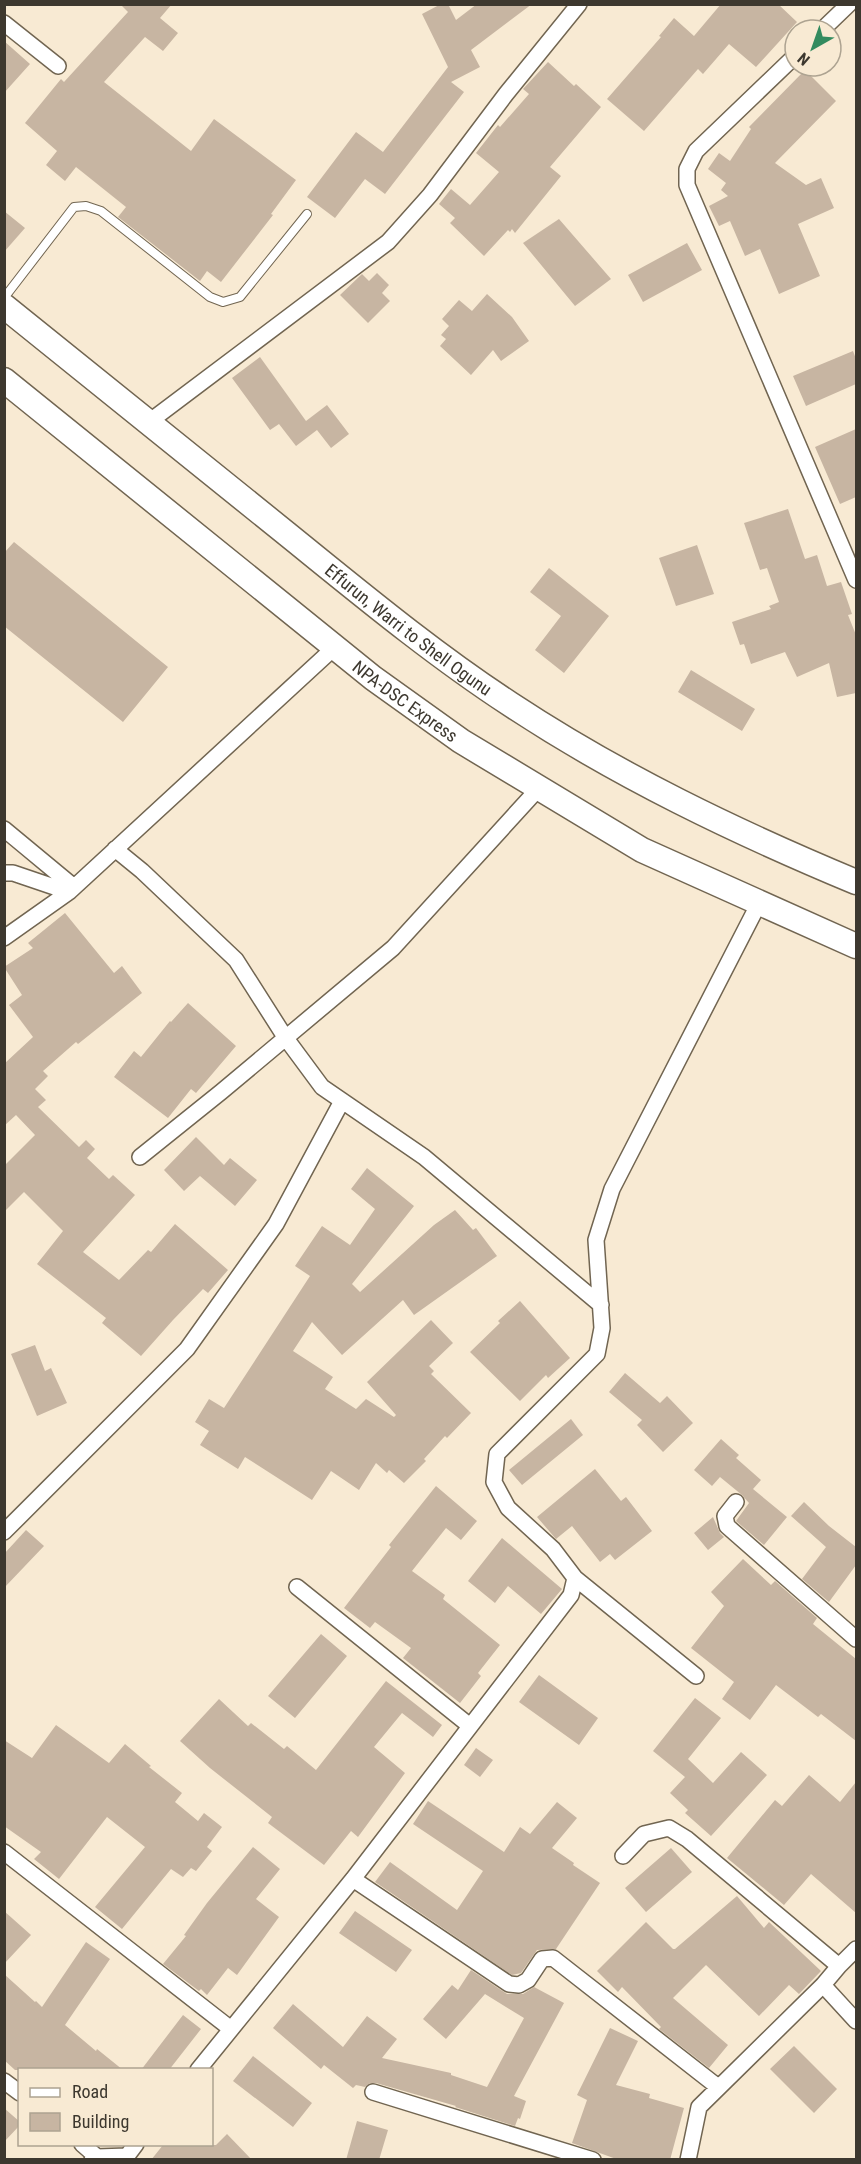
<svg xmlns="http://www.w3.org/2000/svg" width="861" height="2164" font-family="'Roboto Condensed',sans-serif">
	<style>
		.building { fill: #c7b5a2 }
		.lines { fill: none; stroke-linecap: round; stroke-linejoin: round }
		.lane-casing { stroke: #716551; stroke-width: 10 }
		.street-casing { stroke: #716551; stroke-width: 18 }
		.primary-casing { stroke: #716551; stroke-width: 27 }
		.lane { stroke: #fff; stroke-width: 8 }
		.street { stroke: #fff; stroke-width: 15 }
		.primary { stroke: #fff; stroke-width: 24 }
		.labels { text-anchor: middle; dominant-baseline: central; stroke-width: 4.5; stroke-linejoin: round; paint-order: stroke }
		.street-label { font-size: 18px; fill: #3d382f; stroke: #f8ead3 }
	</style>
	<rect width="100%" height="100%" fill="#f8ead3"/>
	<path class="building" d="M120,4H172L160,18L178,33L163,51L145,37L104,82L191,151L214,119L296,180L271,214L273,215L221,282L207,271L200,281L118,217L126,207L76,167L65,181L46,165L57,151L25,123L61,79L64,82L128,12Z
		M441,4H448L456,20L477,4H532L471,50L480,67L451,82L464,92L385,194L365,179L335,218L307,197L356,132L383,152L448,67L422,14Z
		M721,4H778L797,22L756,67L729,44L703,74L698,69L644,131L607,99L661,37L659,36L674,18L694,36Z
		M4,41L30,64L4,93Z
		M548,62L574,86L576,84L601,107L550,167L561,176L515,233L512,229L510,232L508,230L484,256L450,223L455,218L439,204L451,189L470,205L499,172L476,153L498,125L500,127L529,94L523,89Z
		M805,70L836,101L775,163L806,185L821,178L834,208L798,224L820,276L779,294L760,249L745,256L730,221L719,226L709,206L728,196L721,190L726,183L708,169L719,153L730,161L751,129L749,127Z
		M4,211L25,228L4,252Z
		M559,219L611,279L575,306L523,243Z
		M687,243L702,270L643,302L628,275Z
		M377,273L389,285L382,293L390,301L368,323L340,295L362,274L369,281Z
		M487,294L512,317L529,341L501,361L493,350L471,375L440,346L446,339L441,335L449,326L442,319L459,300L472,311Z
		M853,351L856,359V384L806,406L793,376Z
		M260,357L306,421L327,405L349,434L331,448L317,430L296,446L279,424L270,430L232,378Z
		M856,429V497L840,504L815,447Z
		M788,509L805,559L817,555L827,586L841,582L852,614L848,615L856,635V693L837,697L829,663L797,677L785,652L751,664L744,644L740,645L732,622L771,609L769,606L779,602L767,568L760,570L744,523Z
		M14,542L168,667L123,722L4,626V553Z
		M697,545L714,594L676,606L659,558Z
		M549,568L609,616L564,673L535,650L561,616L530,592Z
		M691,670L755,709L742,731L678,692Z
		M65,913L114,973L122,966L142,993L78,1044L76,1042L43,1071L48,1076L35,1089L46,1100L38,1107L79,1147L86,1140L95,1149L87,1158L109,1179L113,1175L135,1195L83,1252L119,1280L148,1250L151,1252L175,1224L228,1270L208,1293L203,1289L173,1320L141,1356L102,1323L106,1318L37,1264L63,1231L24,1192L4,1212V1166L35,1135L16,1115L4,1126V1064L33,1037L9,1005L22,995L4,967L33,948L28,943Z
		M188,1003L236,1046L196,1093L191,1089L168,1118L114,1077L134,1051L141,1057L170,1021L171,1022Z
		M196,1137L224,1165L230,1158L257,1180L235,1206L200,1176L184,1191L164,1170Z
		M367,1168L414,1206L352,1284L360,1292L434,1225L455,1210L473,1230L476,1228L497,1256L414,1315L403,1300L342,1355L312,1322L293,1351L333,1377L325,1389L356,1409L366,1399L394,1417L396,1415L367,1382L431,1320L453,1343L429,1366L434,1371L431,1374L471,1413L447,1438L445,1436L424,1459L426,1461L404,1483L389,1470L387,1473L376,1463L359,1490L331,1471L312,1500L245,1457L238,1469L200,1445L209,1431L195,1422L209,1399L224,1408L310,1276L295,1266L322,1226L350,1245L375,1209L351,1189Z
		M520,1301L570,1358L548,1378L546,1375L520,1401L470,1352L500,1323L498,1321Z
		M35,1345L45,1371L51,1368L67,1403L37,1416L11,1354Z
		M625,1373L660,1403L667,1396L693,1423L663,1452L637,1425L642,1420L609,1392Z
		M571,1419L583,1435L522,1485L509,1470Z
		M721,1439L739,1455L736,1458L761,1480L753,1489L787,1517L764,1545L736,1521L749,1503L742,1495L720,1477L712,1486L694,1470Z
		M595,1469L621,1501L626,1497L652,1531L615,1560L610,1554L600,1562L572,1526L556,1539L537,1517Z
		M436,1486L477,1521L461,1540L446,1528L412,1571L445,1595L443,1599L500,1645L478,1673L481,1676L460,1703L403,1658L411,1648L375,1622L370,1628L344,1608L391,1547L389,1545Z
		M804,1502L829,1526L856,1547V1565L829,1602L802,1579L826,1547L791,1516Z
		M713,1517L720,1533L724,1537L708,1550L694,1533Z
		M26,1530L44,1546L4,1588V1554Z
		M502,1538L562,1589L541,1614L508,1586L495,1603L468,1581Z
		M743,1559L771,1585L775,1581L817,1618L813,1624L856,1659V1741L821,1714L818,1717L776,1685L750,1720L722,1699L734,1682L691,1648L724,1606L711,1592Z
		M321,1634L347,1656L295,1718L268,1696Z
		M539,1675L598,1718L579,1745L519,1702Z
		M386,1681L442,1725L433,1737L402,1713L374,1747L405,1773L358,1837L351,1831L324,1865L268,1823L272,1817L210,1768L180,1741L219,1699L248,1726L251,1723L284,1749L287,1746L316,1770Z
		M695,1698L721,1718L688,1759L713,1783L741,1752L767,1775L711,1836L685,1813L688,1810L670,1793L685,1777L653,1751Z
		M56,1725L109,1763L125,1744L151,1766L149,1767L182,1793L175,1802L198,1821L204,1813L222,1827L207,1847L212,1851L196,1871L191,1868L183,1877L171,1869L122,1929L95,1907L145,1847L107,1817L59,1879L34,1859L41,1852L4,1826V1740L32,1758Z
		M476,1748L493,1760L480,1777L464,1765Z
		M809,1775L840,1802L856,1782V1913L811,1874L784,1905L727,1858L775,1800L782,1806Z
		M428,1801L504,1852L520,1827L530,1834L557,1802L577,1818L552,1848L574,1863L573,1865L600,1883L556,1949L537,1950L521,1973L512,1975L375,1882L390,1862L457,1910L483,1871L413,1824Z
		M253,1847L280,1869L256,1899L279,1917L237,1975L228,1968L207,1995L201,1989L199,1991L163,1964L186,1936L184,1935L207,1903Z
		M671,1848L692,1872L646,1912L625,1888Z
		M737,1896L764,1928L769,1922L821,1971L799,1994L789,1985L759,2016L706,1965L673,1998L728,2045L709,2068L659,2029L661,2027L622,1987L618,1992L597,1971L646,1922L673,1949H675Z
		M4,1911L31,1935L4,1964Z
		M355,1911L412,1950L396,1972L339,1933Z
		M86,1942L110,1959L65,2025L96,2051L97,2049L123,2070H15L4,2060V1974L35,2002L36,2001L42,2007Z
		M471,1970L507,1994H523L534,1987L564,2003L514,2096L526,2101L520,2119L518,2118L515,2126L455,2107L456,2106L376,2083H370L365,2087L356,2085L353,2088L324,2065L321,2069L273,2028L293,2004L343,2047L367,2016L397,2039L382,2058L451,2073V2075L487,2087L524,2018L485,1994L446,2039L423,2019L452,1985L458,1990Z
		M183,2015L201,2029L169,2070H141Z
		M610,2028L638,2041L616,2085L650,2094L649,2098L684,2108L670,2160H619L572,2143L587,2100L577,2095Z
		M794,2046L837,2089L814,2113L770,2069Z
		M253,2056L312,2103L293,2127L233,2081Z
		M4,2108L20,2122V2125L4,2142Z
		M357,2121L388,2130L379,2160H346Z
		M227,2134L252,2160H151L163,2145H216Z"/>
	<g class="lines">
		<g class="lane-casing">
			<path id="lane" d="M4,298L74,207L86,206L101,211L210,297L223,302L240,297L307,214"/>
		</g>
		<g class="street-casing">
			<path id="street" d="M4,23L58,66
				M822,30L849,4
				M795,56L696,151L687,169V185L856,580
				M149,422L388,242L430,195L506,94L579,4
				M4,829L74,887
				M115,849L142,871L236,960L285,1037L322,1087L424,1157L601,1305
				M4,873H13L69,892
				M4,938L69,892L335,647
				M140,1157L221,1092L393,948L539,788
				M736,1502L725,1516L727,1526L856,1639
				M4,1532L187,1349L276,1224L342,1101
				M575,1578L696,1676
				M297,1587L470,1726
				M4,1852L231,2029
				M623,1856L644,1834L669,1828L687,1839L839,1966
				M353,1879L509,1984L519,1985L528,1980L542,1959L553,1958L718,2087
				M823,1985L856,2021
				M198,2070L353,1879L571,1595L575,1578L553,1549L508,1508L494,1482L497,1454L597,1354L602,1328L596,1240L612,1189L759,903
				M4,2081L20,2093
				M373,2092L593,2160
				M82,2144L97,2157
				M92,2160L97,2157L127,2156L136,2144
				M688,2160L699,2107L823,1985L839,1966L856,1949"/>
		</g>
		<g class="primary-casing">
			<g id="primary">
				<path id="s1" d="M4,306C99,382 193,458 287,534C360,593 432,653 510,704C619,776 736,832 856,882"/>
				<path id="s2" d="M4,380L373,678L461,741L642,850L856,946"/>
			</g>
		</g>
		<use href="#lane" class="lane"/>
		<use href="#street" class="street"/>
		<use href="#primary" class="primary"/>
	</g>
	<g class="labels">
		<g class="street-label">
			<text stroke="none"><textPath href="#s1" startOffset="518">Effurun, Warri to Shell Ogunu</textPath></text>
			<text stroke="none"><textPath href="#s2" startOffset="514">NPA-DSC Express</textPath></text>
		</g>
	</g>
	<rect width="861" height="2164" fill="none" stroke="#3d382f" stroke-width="12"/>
	<rect x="18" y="2068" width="195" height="78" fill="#f8ead3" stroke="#ada391" stroke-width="1.5"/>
	<rect x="30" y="2088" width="30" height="9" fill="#ffffff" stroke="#ada391" stroke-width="1.5"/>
	<text x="72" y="2098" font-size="18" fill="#3d382f">Road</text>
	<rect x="30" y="2113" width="30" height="18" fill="#c7b5a2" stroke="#ada391" stroke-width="1.5"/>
	<text x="72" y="2128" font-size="18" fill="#3d382f">Building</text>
	<g transform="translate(813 48) rotate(220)"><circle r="28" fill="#f8ead3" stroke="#ada391" stroke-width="1.5"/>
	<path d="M0-4.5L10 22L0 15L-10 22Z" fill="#338b5f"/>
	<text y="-9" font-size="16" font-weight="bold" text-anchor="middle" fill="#3d382f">N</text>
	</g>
</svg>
